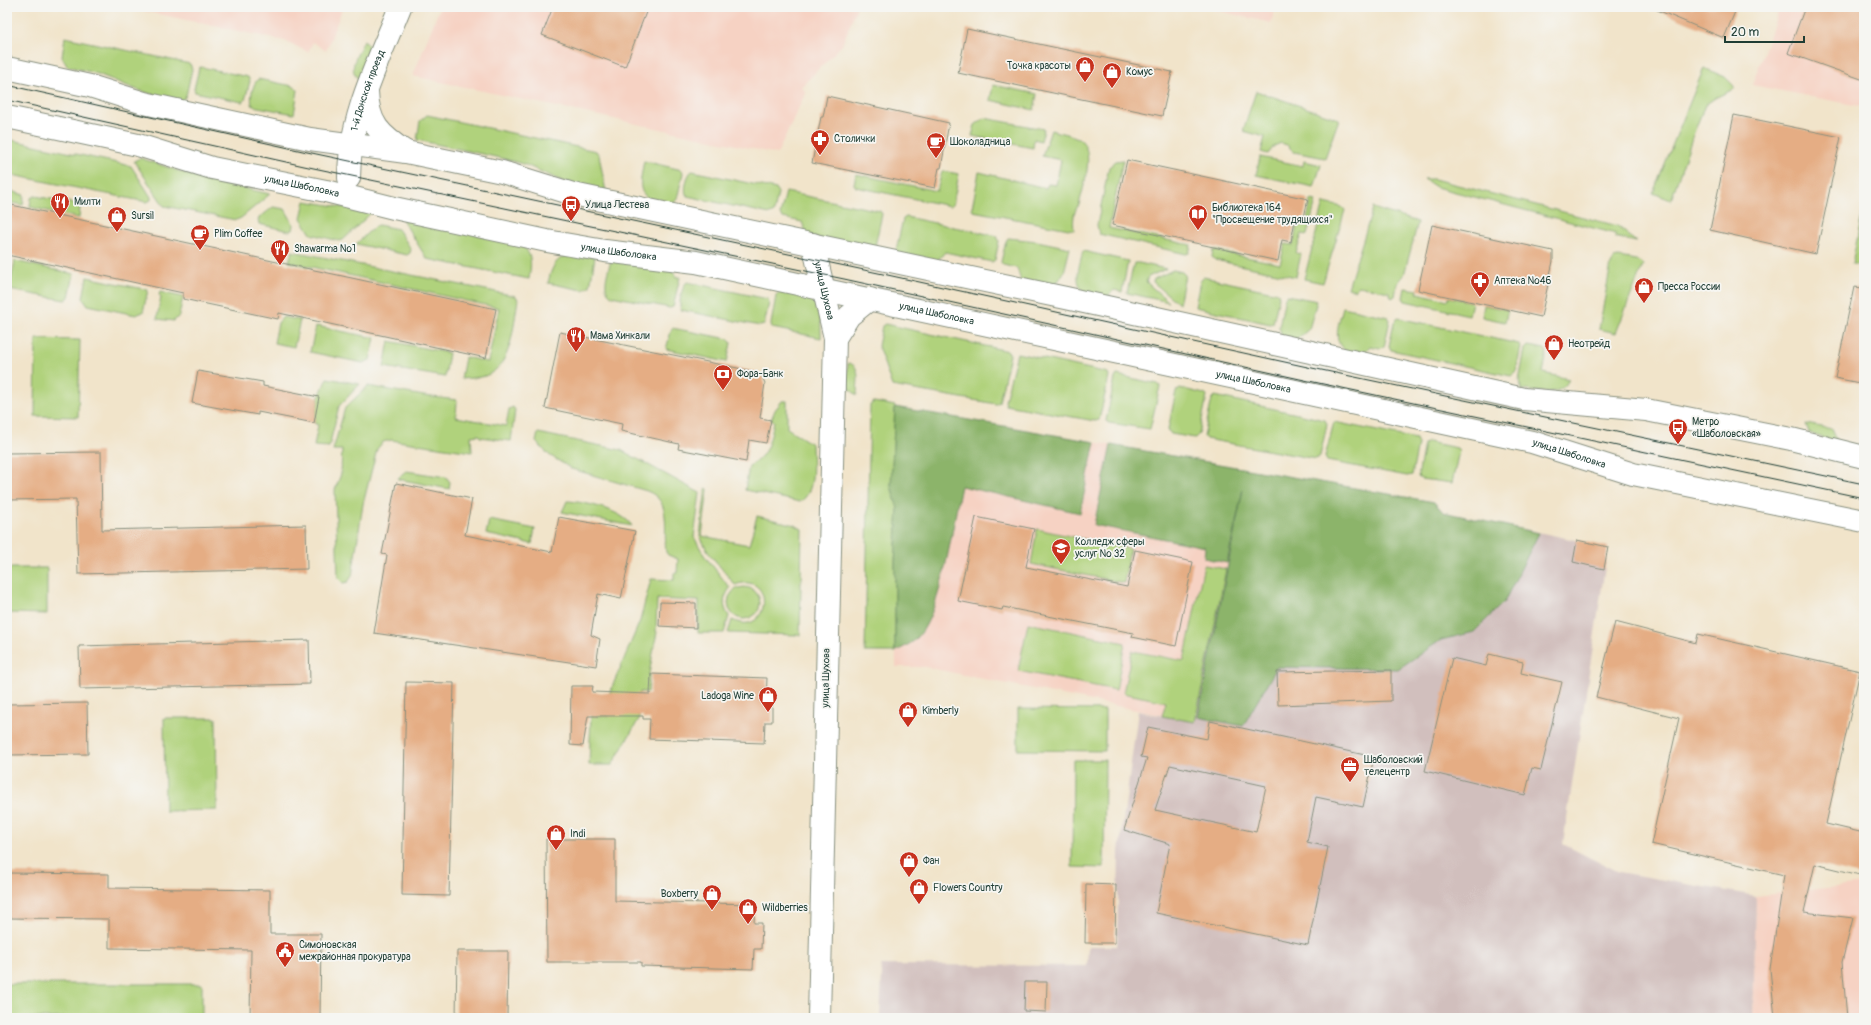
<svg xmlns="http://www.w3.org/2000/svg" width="1871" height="1025" font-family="Pangolin,sans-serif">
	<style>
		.built { fill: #f6d2c3 }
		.industrial { fill: #d1bfbd }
		.green { fill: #b0d27b; stroke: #688858 }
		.forest { fill: #8cb46b; stroke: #567850 }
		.building { fill: #e5ad84; fill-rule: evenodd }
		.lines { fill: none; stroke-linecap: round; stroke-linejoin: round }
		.minor-casing { stroke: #88907f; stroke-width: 24 }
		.secondary-casing { stroke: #88907f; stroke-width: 24 }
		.minor { stroke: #fff; stroke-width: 22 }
		.secondary { stroke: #fff; stroke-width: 22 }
		.tram { stroke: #1f3d34; stroke-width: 1 }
		.labels { text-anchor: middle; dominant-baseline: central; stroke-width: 3.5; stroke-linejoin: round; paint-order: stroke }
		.poi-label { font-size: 10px; fill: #1f3d34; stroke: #f6f6f2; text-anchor: start }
		.street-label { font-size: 10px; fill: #1f3d34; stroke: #f6f6f2 }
	</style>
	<rect width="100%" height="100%" fill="#f6f6f2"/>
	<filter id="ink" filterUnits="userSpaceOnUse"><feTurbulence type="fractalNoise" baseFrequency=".025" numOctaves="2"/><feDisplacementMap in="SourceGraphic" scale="8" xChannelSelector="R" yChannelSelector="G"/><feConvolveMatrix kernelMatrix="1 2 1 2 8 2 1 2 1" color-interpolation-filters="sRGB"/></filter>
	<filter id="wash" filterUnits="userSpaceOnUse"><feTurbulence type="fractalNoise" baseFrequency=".012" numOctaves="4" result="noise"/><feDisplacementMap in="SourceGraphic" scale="16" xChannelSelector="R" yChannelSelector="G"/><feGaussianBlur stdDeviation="0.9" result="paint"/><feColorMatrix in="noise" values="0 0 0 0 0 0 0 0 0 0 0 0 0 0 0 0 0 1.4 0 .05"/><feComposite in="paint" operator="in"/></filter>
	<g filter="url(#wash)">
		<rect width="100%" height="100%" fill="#f1e4ca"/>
		<path class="built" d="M125,7H343L326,51L313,42L308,52L285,41Z
			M440,7H857L842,45L801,87L806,92L777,154L413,76Z
			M1202,7H1276L1271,23Z
			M1780,7H1864V107L1752,85Z
			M895,407L1247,469L1195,722L925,667H896L895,562L898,509L891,486Z
			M1864,882V1018H1753L1756,896L1863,884Z"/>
		<path class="industrial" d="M1247,469L1434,502L1443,512L1608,547L1563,844L1618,872L1756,896L1753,1018H880L882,973L880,965L1087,966L1088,946H1117L1119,852L1138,711L1195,722Z"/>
		<path class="green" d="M65,37L190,64L192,69L186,96L180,103L135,89L98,74L67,66L62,57Z
			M364,40L371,49L359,79C346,70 359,52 364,40Z
			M201,67L248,77L250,81L245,100L242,102L195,92L194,89L199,68Z
			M1704,68L1725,77L1736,88L1715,98L1705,105L1693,135L1671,200L1653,193Z
			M258,79L293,86L298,90L294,114L253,106C249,100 253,83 258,79Z
			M993,85L1037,94L1034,110L990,100Z
			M1256,91L1339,119L1325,158L1294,152L1287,145L1281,143L1274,146L1268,154L1261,152L1265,137L1243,131Z
			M427,115L596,151L599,155L606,192L562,181L526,165L505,159L417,140L420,121Z
			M984,118L1044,129L1041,141L1034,139L1033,148L972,136L975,125Z
			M1051,130C1059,133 1070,134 1078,138C1097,149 1083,187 1079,205C1073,211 1073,222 1074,230L973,211L972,208L979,172L1046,188L1048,184L1056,185L1061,160L1042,156Z
			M7,139L131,166L151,197V200L147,202L7,174Z
			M1260,157L1303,166L1304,161L1321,165L1314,187L1256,175Z
			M140,158L203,179L270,194L241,218L236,220L164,206L134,161Z
			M1123,160L1109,228L1191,245L1189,253L1186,254L1099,234L1097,225L1109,167L1116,161Z
			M644,161L682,170L683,173L677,199L671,206C639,197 637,195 644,161Z
			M692,171L776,189L778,193L774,212L770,214L687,196C683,191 687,174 692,171Z
			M942,171L959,174L953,204L950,206L856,187L854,184L856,174L937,191Z
			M1424,179H1434L1618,226L1636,242L1615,237L1616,234L1436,187Z
			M7,190L24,195L23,205L7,202Z
			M786,192L880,211L882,214L874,251L807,236L802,222L783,218L780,215Z
			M35,196L78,204L80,207L79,218L30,207L31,198Z
			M1311,200L1316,201L1307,235L1302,234L1296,253L1301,254L1296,277L1215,260L1212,257L1213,250L1280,264L1285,244L1293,245L1297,224L1306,225Z
			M305,201L372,212L343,240L339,241L311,234L301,218Z
			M1324,203L1342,207L1345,210L1323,283L1304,279Z
			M1864,205V266L1852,264Z
			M273,207L285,209L294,225L293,230L289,231L259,224L258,219Z
			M1373,208L1418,222L1404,275L1397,284L1395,296L1392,298L1389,292L1359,286L1355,290L1348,288Z
			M400,216L522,245C533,255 531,265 529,279L427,259Z
			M906,217L997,236L999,241L995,260L992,262L945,252L936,262L895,255L903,219Z
			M378,225L398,229L411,249L410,253L407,255L356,244L375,226Z
			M1008,238L1037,241L1070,248L1064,272L1059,280L1052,285L1021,281L1017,268L1003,265L1001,262L1006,241Z
			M292,251L516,296L518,300C513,325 513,366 485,376C478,378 469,378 461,379L465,357L488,362L499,308L289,262Z
			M1083,251L1128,261L1122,292L1114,290L1104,300C1099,298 1090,297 1086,294C1072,284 1080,264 1083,251Z
			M568,254L595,257L590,286L583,290L548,283C551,270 554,260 568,254Z
			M1618,257L1636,260L1643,265L1616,333L1599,329L1611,264L1615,258Z
			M611,259L672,268L676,277H680L673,307L670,308L612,296C600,290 609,270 611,259Z
			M15,261L74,274L69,297L65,300L9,290Z
			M1134,263H1139L1166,269L1148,277L1146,282L1169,302L1127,293Z
			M1173,270L1182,272L1185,275L1179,304L1153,282L1154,279Z
			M87,277L148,290L143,312L136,315L88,305L83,298Z
			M1203,277L1278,293L1279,297L1273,323L1270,324L1195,307L1200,281Z
			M687,282L768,299L769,303L764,325L760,326L681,310C678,304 682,286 687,282Z
			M1405,288L1418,290L1417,293L1448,300L1449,297L1472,302L1469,315L1405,301L1403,298Z
			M783,289C818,297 821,302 821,338L772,328L771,324L776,296Z
			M160,292L183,297L179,316L174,321L157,319L161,297L159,295Z
			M1287,295L1317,301L1309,329L1296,340L1283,339L1279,327L1285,297Z
			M1484,305L1508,310L1505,322L1482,317Z
			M1343,307L1388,317L1390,320L1384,347L1380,348L1370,346L1361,356C1356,354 1347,353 1343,349C1332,338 1340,319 1343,307Z
			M283,317L300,320L294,347L274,343L278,323Z
			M1398,318L1519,344L1521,347L1516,372L1511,376L1391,350L1389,346L1394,322Z
			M885,324L1008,351L1010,355L999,402L996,404L892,386L878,346L882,326Z
			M316,326L375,338L370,360L363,363L310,352Z
			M672,328L729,339L731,343L727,362L666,349Z
			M36,339L80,340L78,417L35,416Z
			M389,341L449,353L445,377L384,367Z
			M1528,346L1545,349L1547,352L1543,373L1569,379C1561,398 1539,391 1522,390L1519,381L1525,349Z
			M1017,353L1108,373L1109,377L1099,420L1095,421L1006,405L1005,401Z
			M848,363C862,365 857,383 857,395C843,386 847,378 848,363Z
			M1117,375L1158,384L1160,386L1150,429L1109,423L1106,421L1115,378Z
			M327,378L360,384L339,406L329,447L314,446L318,425L314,423L319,397Z
			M368,386L424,396L457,400L456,417L506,426L509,409L513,407L515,410L511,441L480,437L479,435L471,436L472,452L391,440L383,442L377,449L363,504L352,576L348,582L343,583L338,578L335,490L341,474L342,450H333L345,408Z
			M1180,388L1204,394L1207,396L1199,434L1195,438L1171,434L1168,430L1176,391Z
			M1215,396L1325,420L1327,424L1320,456L1316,459L1206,439L1204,436L1212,399Z
			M782,401H787V428L812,444C812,461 817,491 800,502L745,490L749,466C768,456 770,440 774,421L771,420L775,410Z
			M874,402L895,406L891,486L898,508L895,562V652H865L870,405Z
			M1334,422L1416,439L1418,444L1412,475L1407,476L1327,461L1325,457Z
			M1806,424L1832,429L1838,443L1809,433Z
			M538,433L621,450L700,493L694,537L704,555L730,588C723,598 722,606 729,616L724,633H698L699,601L657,599L656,631L657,632L649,674L648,692H640L639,719L612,765H589L591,716H609L610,692L640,621L651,579L674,580V573H677L678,559L668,555L666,552C663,530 673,501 647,491L572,469L549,455L536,442Z
			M1428,442L1457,448L1459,451L1452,483L1421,479L1418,477L1424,444Z
			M406,471L446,477L450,482L449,489L398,479L401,475Z
			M706,488L708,489L702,536L749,545L757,516L795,525L802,529L800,635L728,633L732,620C771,639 776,570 735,585L708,552L700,536Z
			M567,501C585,502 622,510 632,526L562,512Z
			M489,520L535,529L532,544L486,534Z
			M1037,529L1130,549L1124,583L1031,564Z
			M1204,565L1226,569L1195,722L1162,716L1166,702L1123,693L1132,651L1184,661Z
			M7,568H47V614L7,613Z
			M728 603a16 16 0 1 1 32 0a16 16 0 1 1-32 0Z
			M1028,623L1125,643L1116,690L1018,671Z
			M1018,709L1105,710V751L1018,750Z
			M164,718H216L217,810L165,811Z
			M1073,760H1105L1104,868L1072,867Z
			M7,984H202V1018H7Z"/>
		<path class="forest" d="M895,407L1095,442L1080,513L961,486C953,523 942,610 918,637C913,643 902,648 895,652V562L898,509L891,486Z
			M1111,445L1434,502L1443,512L1539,533L1504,602L1474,632L1441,640L1398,669L1277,667L1243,726L1198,717L1243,489L1227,563L1204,558L1205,547L1094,525Z"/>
		<g id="blocks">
			<path class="building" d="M553,7H648L625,67L542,35Z
				M1650,7H1737L1724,38Z
				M1805,7H1864V80L1788,53Z
				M967,29L1172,72L1162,116L958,73Z
				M827,96L949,123L941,168H939L935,188L812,163L821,117H823Z
				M1734,115L1841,137L1816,254L1710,230Z
				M1127,160L1308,199L1303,222L1295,220L1291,242L1282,240L1278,261L1112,225Z
				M7,204L496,309L486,358L279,313L278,319L183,299V293L7,255Z
				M1432,225L1553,251V261L1541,317L1418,290Z
				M1854,287L1864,288V384L1835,378Z
				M560,332L757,372L761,375L765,383L760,418L771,420L766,443L749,440L746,462L678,449L679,444L621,431L622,424L545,408Z
				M198,371L263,382V386L319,397L314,423L258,412V415L192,403Z
				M101,452L102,530L306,525L307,569L78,574L76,499L7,500V453Z
				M396,483L472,499L465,535L552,552L559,517L635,531L621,599L598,594L591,635L600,639L596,666L374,633L387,555L382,554Z
				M976,517L1034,529L1026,567L1127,587L1135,550L1193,562L1176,646L1132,637L1133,633L1003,607L1002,610L958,601Z
				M1577,540L1608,547L1604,569L1573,562Z
				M660,602L696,603V628L659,626Z
				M1615,622L1696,643L1698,634L1860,671L1826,824L1864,833V876L1815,864L1804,912L1853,918L1842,962L1847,1018H1775L1770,969L1784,875L1651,844L1679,718L1596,697Z
				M309,640L310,684L80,689L79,646Z
				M1489,654L1523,662L1521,673L1562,682L1541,770L1532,768L1525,795L1425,771L1452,658L1486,666Z
				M1391,670V701L1278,705L1277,672Z
				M651,674L767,678L766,701H772V722H765L764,743L649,739L650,719H643V716H588L583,746L570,745L571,686H593L592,692L650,694Z
				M406,682L454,683L449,896L402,895Z
				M87,703L88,754L7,755V704Z
				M1210,721L1374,757L1363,807L1316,797L1307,842L1328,847L1308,945L1156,913L1170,844L1124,830L1147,758L1141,757L1148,727L1207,739ZM1170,765L1266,786L1256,832L1155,810Z
				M546,839H615V901L755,904L754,923H762L761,949H754L753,969L641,966V962H547Z
				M7,873L109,874V888L270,890V934H321L320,1018H250L251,950L109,948V919L7,918Z
				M1086,884L1116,885L1115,943H1085Z
				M457,951H508L507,1018H456Z
				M1025,982H1047L1046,1012L1024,1011Z"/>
		</g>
	</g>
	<g filter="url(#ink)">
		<use href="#blocks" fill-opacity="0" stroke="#88907f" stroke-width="1"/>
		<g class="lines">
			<g class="minor-casing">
				<g id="minor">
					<path d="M367,91C368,124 380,135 406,152"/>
					<path id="s1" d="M349,178C349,118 378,62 400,7"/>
					<path id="s2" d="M813,244L835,338L819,1018"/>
					<path d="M835,338L849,316L870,299"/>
				</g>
			</g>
			<g class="secondary-casing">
				<g id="secondary">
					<path d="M7,68L90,86L144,103L310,139L406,152L502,172L573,194L1066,298L1524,399L1646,410L1791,439L1864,457"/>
					<path id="s3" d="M7,117L138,145L212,168L326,191L394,208L547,241L605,251L696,262L1532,442L1633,474L1864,521"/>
				</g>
			</g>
			<use href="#minor" class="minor"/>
			<use href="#secondary" class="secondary"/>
			<path class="tram" d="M7,85L307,152L883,274L1312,368L1864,484
				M7,100L304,166L844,279L1309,381L1864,498"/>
		</g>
	</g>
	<defs>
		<g id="shop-pin" transform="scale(1)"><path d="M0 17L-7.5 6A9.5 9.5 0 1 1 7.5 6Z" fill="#c8321e" stroke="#f6f6f2"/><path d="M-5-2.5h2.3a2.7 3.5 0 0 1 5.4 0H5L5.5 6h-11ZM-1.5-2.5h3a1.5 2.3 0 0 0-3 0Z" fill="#fff"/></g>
		<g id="pharmacy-pin" transform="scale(1)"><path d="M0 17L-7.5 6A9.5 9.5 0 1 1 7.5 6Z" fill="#c8321e" stroke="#f6f6f2"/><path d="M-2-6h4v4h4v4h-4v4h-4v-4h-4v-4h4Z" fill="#fff"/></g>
		<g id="cafe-pin" transform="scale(1)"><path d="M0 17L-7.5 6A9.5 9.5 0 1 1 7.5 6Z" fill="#c8321e" stroke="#f6f6f2"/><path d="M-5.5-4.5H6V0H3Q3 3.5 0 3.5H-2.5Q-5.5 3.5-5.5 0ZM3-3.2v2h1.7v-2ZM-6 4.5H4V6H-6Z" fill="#fff"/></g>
		<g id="restaurant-pin" transform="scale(1)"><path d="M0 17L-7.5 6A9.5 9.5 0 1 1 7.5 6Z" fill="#c8321e" stroke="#f6f6f2"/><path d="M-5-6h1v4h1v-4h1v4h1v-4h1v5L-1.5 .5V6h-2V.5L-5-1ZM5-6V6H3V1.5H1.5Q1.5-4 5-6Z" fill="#fff"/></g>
		<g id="bus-pin" transform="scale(1)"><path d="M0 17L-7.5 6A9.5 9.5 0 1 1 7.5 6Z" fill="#c8321e" stroke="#f6f6f2"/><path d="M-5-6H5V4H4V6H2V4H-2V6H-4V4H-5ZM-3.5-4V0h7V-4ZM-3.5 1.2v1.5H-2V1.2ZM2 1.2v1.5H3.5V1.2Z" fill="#fff"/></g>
		<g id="library-pin" transform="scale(1)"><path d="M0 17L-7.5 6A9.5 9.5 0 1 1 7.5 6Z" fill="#c8321e" stroke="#f6f6f2"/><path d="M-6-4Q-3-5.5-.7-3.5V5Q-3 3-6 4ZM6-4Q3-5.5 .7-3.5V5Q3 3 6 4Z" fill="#fff"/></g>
		<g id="bank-pin" transform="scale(1)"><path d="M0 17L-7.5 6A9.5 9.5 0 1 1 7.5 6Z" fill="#c8321e" stroke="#f6f6f2"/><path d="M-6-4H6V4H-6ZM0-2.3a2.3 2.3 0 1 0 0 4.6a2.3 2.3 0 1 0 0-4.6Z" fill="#fff"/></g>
		<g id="university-pin" transform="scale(1)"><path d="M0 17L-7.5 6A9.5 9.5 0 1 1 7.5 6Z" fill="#c8321e" stroke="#f6f6f2"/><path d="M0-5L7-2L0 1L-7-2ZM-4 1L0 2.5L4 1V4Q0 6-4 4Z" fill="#fff"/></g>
		<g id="office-pin" transform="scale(1)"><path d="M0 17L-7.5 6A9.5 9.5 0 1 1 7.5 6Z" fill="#c8321e" stroke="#f6f6f2"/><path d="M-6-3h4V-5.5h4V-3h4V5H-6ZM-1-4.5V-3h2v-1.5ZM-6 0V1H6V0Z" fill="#fff"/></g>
		<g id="civic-pin" transform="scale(1)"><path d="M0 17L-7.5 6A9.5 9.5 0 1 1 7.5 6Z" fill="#c8321e" stroke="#f6f6f2"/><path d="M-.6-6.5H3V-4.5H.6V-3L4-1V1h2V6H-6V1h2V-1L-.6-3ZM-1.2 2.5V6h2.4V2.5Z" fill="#fff"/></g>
	</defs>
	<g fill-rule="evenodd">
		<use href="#shop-pin" x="1085" y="66"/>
		<use href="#shop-pin" x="1112" y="72"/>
		<use href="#pharmacy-pin" x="820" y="139"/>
		<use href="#cafe-pin" x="936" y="142"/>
		<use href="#restaurant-pin" x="60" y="202"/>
		<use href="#bus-pin" x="571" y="205"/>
		<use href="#library-pin" x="1198" y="214"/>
		<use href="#shop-pin" x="117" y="216"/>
		<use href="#cafe-pin" x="200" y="234"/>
		<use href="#restaurant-pin" x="280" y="249"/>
		<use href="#pharmacy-pin" x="1480" y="281"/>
		<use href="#shop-pin" x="1644" y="287"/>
		<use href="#restaurant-pin" x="576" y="336"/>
		<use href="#shop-pin" x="1554" y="344"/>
		<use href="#bank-pin" x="723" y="374"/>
		<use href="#bus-pin" x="1678" y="428"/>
		<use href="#university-pin" x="1061" y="548"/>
		<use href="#shop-pin" x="768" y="696"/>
		<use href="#shop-pin" x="908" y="711"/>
		<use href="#office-pin" x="1350" y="766"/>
		<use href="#shop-pin" x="556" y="834"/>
		<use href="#shop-pin" x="909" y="861"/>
		<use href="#shop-pin" x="919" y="888"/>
		<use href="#shop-pin" x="712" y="894"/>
		<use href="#shop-pin" x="748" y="908"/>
		<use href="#civic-pin" x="285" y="951"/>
	</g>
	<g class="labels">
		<g class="poi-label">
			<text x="1071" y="66" text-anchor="end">Точка красоты</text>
			<text x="1126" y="72">Комус</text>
			<text x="834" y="139">Столички</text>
			<text x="950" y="142">Шоколадница</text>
			<text x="74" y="202">Милти</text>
			<text x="585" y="205">Улица Лестева</text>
			<text x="1212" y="208">Библиотека 164<tspan x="1212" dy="12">"Просвещение трудящихся"</tspan></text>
			<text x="131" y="216">Sursil</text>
			<text x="214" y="234">Plim Coffee</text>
			<text x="294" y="249">Shawarma №1</text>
			<text x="1494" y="281">Аптека №46</text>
			<text x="1658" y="287">Пресса России</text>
			<text x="590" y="336">Мама Хинкали</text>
			<text x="1568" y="344">Неотрейд</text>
			<text x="737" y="374">Фора-Банк</text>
			<text x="1692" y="422">Метро<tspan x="1692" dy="12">«Шаболовская»</tspan></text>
			<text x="1075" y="542">Колледж сферы<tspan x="1075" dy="12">услуг № 32</tspan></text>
			<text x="754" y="696" text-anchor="end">Ladoga Wine</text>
			<text x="922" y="711">Kimberly</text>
			<text x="1364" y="760">Шаболовский<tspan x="1364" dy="12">телецентр</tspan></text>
			<text x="570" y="834">Indi</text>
			<text x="923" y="861">Фан</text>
			<text x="933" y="888">Flowers Country</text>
			<text x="698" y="894" text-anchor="end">Boxberry</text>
			<text x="762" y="908">Wildberries</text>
			<text x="299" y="945">Симоновская<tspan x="299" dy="12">межрайонная прокуратура</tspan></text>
		</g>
		<g class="street-label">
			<text stroke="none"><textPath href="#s1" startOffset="90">1-й Донской проезд</textPath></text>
			<text stroke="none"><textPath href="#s3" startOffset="303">улица Шаболовка</textPath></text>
			<text stroke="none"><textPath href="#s3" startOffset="627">улица Шаболовка</textPath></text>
			<text stroke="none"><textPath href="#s2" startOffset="48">улица Шухова</textPath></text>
			<text stroke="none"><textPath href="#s3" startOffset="951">улица Шаболовка</textPath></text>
			<text stroke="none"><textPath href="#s3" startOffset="1275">улица Шаболовка</textPath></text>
			<text stroke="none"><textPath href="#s3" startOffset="1599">улица Шаболовка</textPath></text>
			<text transform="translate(826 678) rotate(-89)">улица Шухова</text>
		</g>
	</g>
	<rect width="1871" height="1025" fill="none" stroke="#f6f6f2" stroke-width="24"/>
	<path d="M1725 36v6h79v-6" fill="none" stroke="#1f3d34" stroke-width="2"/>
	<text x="1731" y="36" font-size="12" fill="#1f3d34" stroke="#f6f6f2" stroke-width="3" paint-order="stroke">20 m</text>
</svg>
